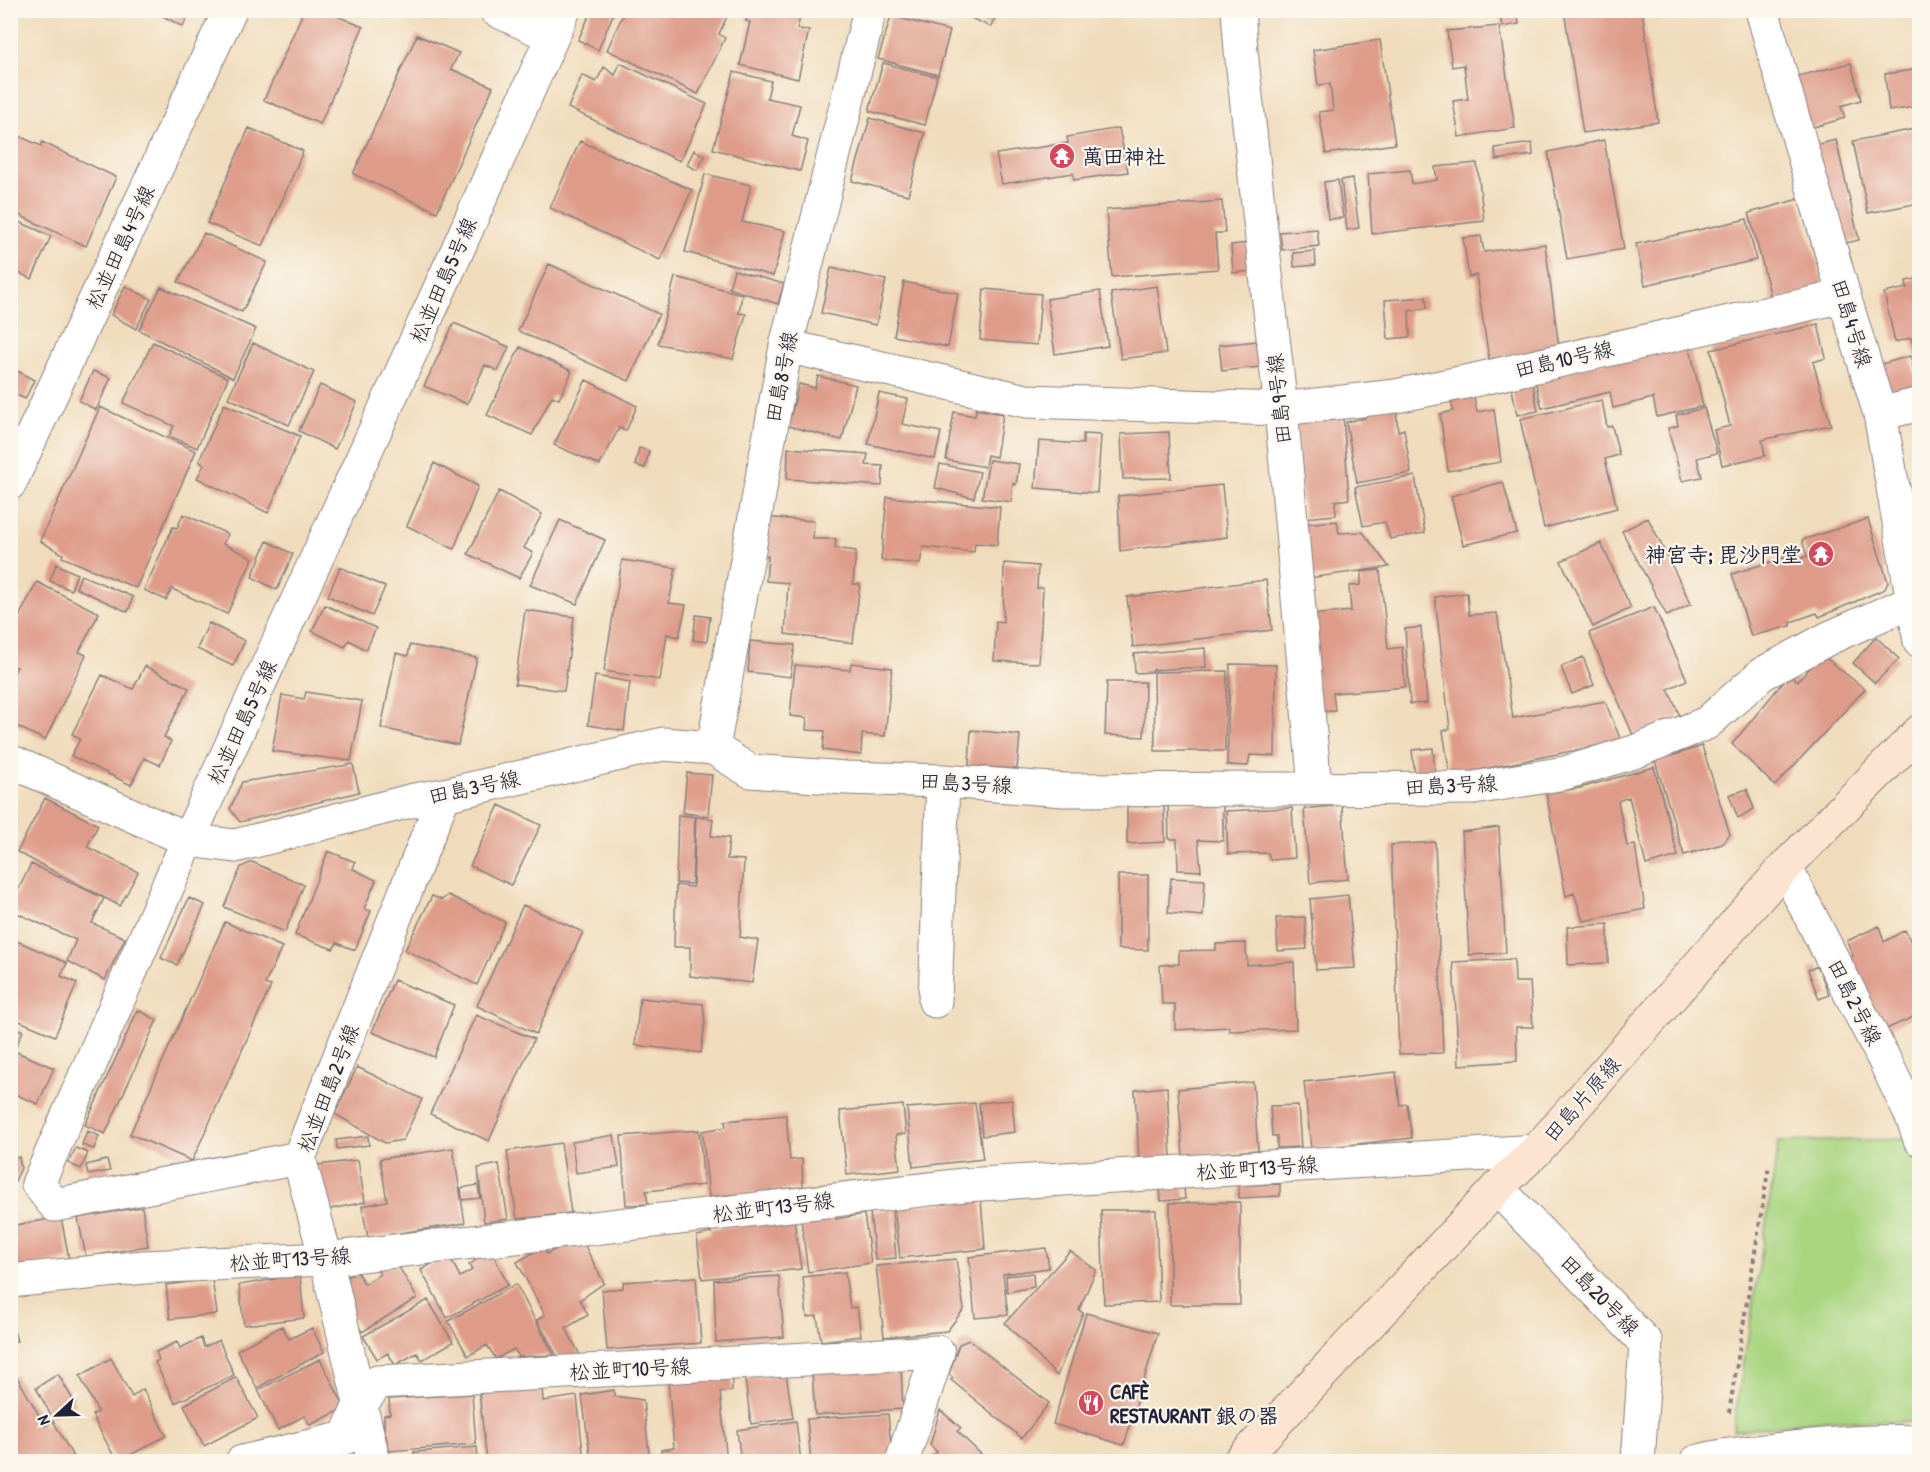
<svg xmlns="http://www.w3.org/2000/svg" width="1930" height="1472" font-family="'Patrick Hand','Klee One',sans-serif">
	<style>
		.green { fill: #aad682; stroke: #667c5e; stroke-width: 1.5 }
		.building { fill: #de9b89 }
		.lines { fill: none; stroke-linecap: round; stroke-linejoin: round }
		.street-casing { stroke: #897f7c; stroke-width: 35 }
		.secondary-casing { stroke: #897f7c; stroke-width: 35 }
		.path { stroke: #897f7c; stroke-width: 4; stroke-dasharray: 4.5 4.5; stroke-linecap: butt }
		.street { stroke: #fff; stroke-width: 33 }
		.secondary { stroke: #fde4d1; stroke-width: 33 }
		.labels { text-anchor: middle; dominant-baseline: central; stroke-width: 4.5; stroke-linejoin: round; paint-order: stroke }
		.poi-label { font-size: 21px; font-weight: bold; fill: #22223b; stroke: #fbf7ec; text-anchor: start }
		.street-label { font-size: 21px; fill: #22223b; stroke: #fbf7ec }
	</style>
	<rect width="100%" height="100%" fill="#fbf7ec"/>
	<filter id="ink" filterUnits="userSpaceOnUse"><feTurbulence type="fractalNoise" baseFrequency=".0167" numOctaves="2"/><feDisplacementMap in="SourceGraphic" scale="12" xChannelSelector="R" yChannelSelector="G"/><feConvolveMatrix kernelMatrix="1 2 1 2 8 2 1 2 1" color-interpolation-filters="sRGB"/></filter>
	<filter id="wash" filterUnits="userSpaceOnUse"><feTurbulence type="fractalNoise" baseFrequency=".008" numOctaves="4" result="noise"/><feDisplacementMap in="SourceGraphic" scale="24" xChannelSelector="R" yChannelSelector="G"/><feGaussianBlur stdDeviation="1.35" result="paint"/><feColorMatrix in="noise" values="0 0 0 0 0 0 0 0 0 0 0 0 0 0 0 0 0 1.4 0 .05"/><feComposite in="paint" operator="in"/></filter>
	<g filter="url(#wash)">
		<rect width="100%" height="100%" fill="#f0dcbc"/>
		<path class="green" d="M1906,1139L1920,1167V1384L1914,1422L1826,1420L1733,1431L1779,1142Z"/>
		<g id="blocks">
			<path class="building" d="M152,10H190L183,27Z
				M304,10H323L363,27L320,124L264,100Z
				M592,10H615L598,50L578,40Z
				M625,10H730L719,34L725,38L698,94L607,50Z
				M748,10H802L797,29L809,30L798,79L740,65L750,22L746,21Z
				M953,10H998L991,27Z
				M1499,10H1517L1519,24L1502,27Z
				M1564,10H1642L1658,122L1583,133Z
				M891,16L950,31L938,75L878,59Z
				M1499,26L1515,128L1459,137L1453,101L1468,99L1464,65L1452,67L1447,31Z
				M417,35L459,53L451,69L493,87L437,212L353,174Z
				M1380,40L1395,144L1326,154L1319,112L1333,110L1330,84L1318,85L1313,50Z
				M620,63L707,104L680,161L568,108L582,75L596,82L604,67L615,75Z
				M883,63L937,77L925,125L869,111Z
				M1851,63L1861,100L1841,106L1845,118L1807,129L1794,77Z
				M1920,69V106L1889,111L1885,74Z
				M734,72L771,81L767,98L800,105L792,136L808,141L800,171L713,149Z
				M870,118L925,133L908,195L852,181Z
				M249,128L303,151L263,246L207,223Z
				M1119,128L1128,172L1074,180L1073,173L1002,184L996,154L1068,143L1067,137Z
				M1920,128V203L1868,213L1853,141Z
				M10,132L41,146L42,142L116,177L86,246L10,211Z
				M1604,140L1624,249L1567,259L1548,152Z
				M1836,140L1859,240L1847,243L1834,235L1811,146Z
				M580,141L692,190L660,260L550,208Z
				M1532,143L1533,155L1496,160L1495,148Z
				M694,150L705,156L697,170L687,165Z
				M1477,163L1484,221L1372,234L1368,174L1410,170L1412,184L1437,180L1435,167Z
				M705,174L751,185L742,222L785,231L773,276L685,252Z
				M1352,178L1359,228L1347,230L1341,180Z
				M1338,180L1343,218L1328,219L1324,182Z
				M1799,199L1824,287L1772,301L1749,213Z
				M1222,201L1225,233H1215L1218,269L1112,277L1106,210Z
				M10,218L51,236L32,279L10,269Z
				M1747,219L1756,260L1645,285L1636,244Z
				M1317,229L1319,246L1282,250L1280,232Z
				M204,233L267,262L242,312L178,282Z
				M1481,236L1484,252L1545,244L1559,347L1489,359L1476,275L1469,277L1463,238Z
				M1249,243L1252,271L1233,273L1231,245Z
				M1315,251L1316,265L1294,267L1293,253Z
				M549,264L659,314L629,381L518,331Z
				M831,268L886,280L876,325L821,313Z
				M734,270L784,284L778,304L729,288Z
				M675,277L742,294L739,313L746,314L733,359L658,344Z
				M1920,278V363H1917L1911,338L1895,342L1884,293L1907,288L1906,281Z
				M904,282L958,293L948,347L894,336Z
				M125,286L151,299L136,329L111,315Z
				M1157,286L1166,353L1121,359L1111,293Z
				M161,287L256,329L233,378L139,330Z
				M984,289L1041,294L1037,345L980,340Z
				M1100,291L1108,346L1055,354L1047,299Z
				M1426,297L1427,308L1409,311L1410,337L1388,339L1385,300Z
				M454,323L509,347L498,371L485,365L467,404L424,386Z
				M1818,324L1826,358L1813,362L1831,425L1762,440L1765,456L1722,465L1714,430L1730,426L1711,350Z
				M1257,341L1260,367L1222,371L1219,345Z
				M153,342L228,378L197,448L169,436L174,426L123,403Z
				M253,343L314,372L289,425L228,398Z
				M1689,344L1703,406L1657,417L1653,398L1613,408L1610,392L1542,408L1534,377Z
				M520,347L572,371L559,399L552,396L532,435L487,415Z
				M1910,356L1919,387L1887,396L1878,365Z
				M10,367L34,380L25,399L10,392Z
				M93,371L111,378L96,410L79,401Z
				M818,376L856,385L842,440L788,426L799,384L815,388Z
				M586,380L637,406L626,431L619,428L600,465L554,445Z
				M1532,380L1538,411L1517,415L1511,384Z
				M320,385L357,402L335,449L299,431Z
				M1473,392L1477,412L1494,409L1501,462L1448,471L1440,414L1453,411L1451,397Z
				M879,393L908,399L902,424L941,432L935,459L868,444Z
				M1602,400L1607,427L1612,426L1619,455L1605,459L1617,508L1544,528L1520,419Z
				M224,404L300,436L268,513L197,478L204,465L199,461Z
				M1396,406L1398,431L1404,429L1411,473L1357,483L1346,422L1365,418L1363,412Z
				M100,407L196,451L136,588L62,557L63,554L40,541Z
				M1704,408L1717,453L1697,458L1702,477L1682,481L1668,428L1678,426L1676,415Z
				M976,409L1003,414L996,457L987,455L985,467L946,460L954,412L975,416Z
				M1343,415L1349,499L1335,501L1336,515L1304,518L1296,420Z
				M1169,432L1171,478L1123,479L1121,434Z
				M1083,434L1101,435L1097,493L1035,488L1039,441L1083,444Z
				M639,448L649,451L645,468L635,465Z
				M788,448L868,454L866,465L883,466L882,486L787,479Z
				M989,460L1019,464L1016,485L1013,483L1011,502L982,498Z
				M434,463L478,486L454,549L407,526Z
				M940,464L980,472L974,498L935,488Z
				M1415,476L1425,533L1390,539L1385,522L1363,526L1355,487Z
				M1503,482L1517,533L1463,545L1451,496Z
				M1222,485L1227,537L1120,551L1118,496Z
				M499,491L542,514L524,548L533,553L519,578L468,554Z
				M887,497L1000,507L997,545L975,543L974,552L923,547L920,564L881,560Z
				M183,514L228,534L223,544L253,558L227,614L172,589L166,600L144,590L173,527L177,528Z
				M762,517L814,521L813,539H836L835,548L856,551L853,584H860L853,643L785,634L788,583L766,581L768,556L758,555Z
				M1648,518L1691,604L1667,616L1622,531Z
				M1868,519L1888,582L1885,589L1819,617L1817,613L1791,622V626L1751,636L1732,574L1786,557L1788,563L1807,556L1802,540Z
				M560,520L605,540L577,604L530,585Z
				M1337,521L1339,533L1363,532L1389,567L1309,578L1302,524Z
				M267,541L293,554L277,590L252,577Z
				M1601,543L1631,608L1593,627L1561,561Z
				M622,560L676,568L669,603L686,605L679,637L667,634L660,680L604,671Z
				M1004,563L1038,566L1037,588H1043L1039,663L994,661L996,621L1003,622Z
				M56,564L77,574L71,590L50,581Z
				M340,567L385,587L372,616L328,596Z
				M1380,570L1388,649L1402,647L1405,687L1333,693L1335,711L1319,712L1312,615L1351,611L1349,586L1361,585V572Z
				M81,575L133,597L128,612L76,588Z
				M1266,580L1272,630L1133,647L1127,597Z
				M37,582L99,613L79,652L86,655L45,740L10,723V680L17,667L10,664V634Z
				M1467,593L1469,615L1497,613L1513,718L1605,701L1621,741L1450,776L1443,731L1450,729L1435,597Z
				M325,605L376,628L366,650L349,640L345,647L312,631Z
				M1654,607L1687,680L1668,689L1680,716L1633,735L1589,633Z
				M525,610L574,617L564,691L515,684Z
				M696,615L710,617L707,642L693,640Z
				M209,623L245,641L233,666L197,649Z
				M1421,627L1427,703L1410,704L1405,629Z
				M1876,637L1899,659L1875,683L1853,663Z
				M750,641L795,645L790,677L748,672Z
				M410,645L477,658L458,745L381,728L396,653L408,656Z
				M1205,648L1206,667L1153,670L1152,672L1135,673L1134,654Z
				M1822,655L1865,689L1775,786L1732,744L1789,675L1798,681Z
				M1583,657L1594,685L1572,694L1561,667Z
				M851,663L892,668L885,736L862,734L861,755L823,750L825,731L806,730L807,718L790,716L795,665L850,670Z
				M1230,664L1276,665L1275,756L1250,755L1248,766L1227,765Z
				M145,666L189,688L164,737L171,741L160,765L144,758L131,785L71,756L80,739L72,734L102,675L133,689Z
				M1227,671L1225,751H1155L1154,672Z
				M595,676L630,682L624,731L588,725Z
				M1107,682H1145L1144,737L1105,735Z
				M306,692L362,701L351,761L272,751L282,695L304,699Z
				M971,730L1020,735L1017,769L969,766Z
				M1702,746L1730,834L1722,844L1684,855L1655,761Z
				M1433,748L1435,774L1415,775L1412,750Z
				M353,764L359,792L240,822L230,809L242,782Z
				M1654,767L1678,856L1646,865L1629,797L1618,801L1627,846L1635,845L1645,909L1583,921L1574,893L1566,896L1546,793L1580,788Z
				M687,773L712,775L708,816L683,813Z
				M1747,789L1754,809L1738,818L1729,795Z
				M45,798L98,825L87,847L138,872L120,906L17,852Z
				M1164,803L1165,842L1127,844V805Z
				M1168,804H1223V841L1198,840L1201,871L1178,870L1177,839H1169Z
				M499,805L541,825L511,885L470,866Z
				M1342,805L1348,879L1310,883L1304,809Z
				M1292,808L1295,858L1270,860L1268,853L1228,854L1226,811Z
				M678,815L695,817L692,884L676,883Z
				M696,817L713,819L711,836L729,838L727,859L744,860L740,937L758,940L752,983L690,976V947H674L676,885L693,887Z
				M1499,827L1506,953L1469,955L1462,832Z
				M1435,842L1443,1053L1399,1054L1391,845Z
				M328,851L355,862L353,869L376,880L364,909L371,911L355,950L337,943L333,949L295,935Z
				M252,862L304,885L285,932L224,907L241,867Z
				M31,864L104,898L92,923L125,938L105,980L67,961L76,940L10,910V907Z
				M1118,875H1148V950L1118,949Z
				M1171,878L1205,880L1203,916L1168,913Z
				M448,895L505,922L477,985L405,950L432,896L442,900Z
				M1348,895L1355,968L1316,970L1310,899Z
				M189,898L205,905L177,965L161,958Z
				M523,905L583,932L536,1034L477,1006Z
				M1305,917L1307,949L1278,951L1276,918Z
				M225,922L282,947L265,984L271,986L192,1161L130,1134Z
				M1608,924V963L1568,965L1567,927Z
				M1879,926L1884,942L1905,930L1920,960V1014L1884,1030L1847,959L1853,956L1847,941Z
				M10,938L67,963L61,976L77,983L55,1036L10,1017Z
				M1246,943L1247,965L1294,962L1296,1029L1229,1031V1027L1175,1030V1004H1162L1160,965L1179,964V951L1216,950V944Z
				M1514,959L1515,982H1530L1533,1027H1516L1517,1061L1459,1065L1453,962Z
				M1818,966L1829,995L1819,999L1808,970Z
				M394,980L454,1005L434,1057L372,1032Z
				M640,998L703,1004L705,1023L701,1053L635,1045Z
				M138,1010L157,1020L105,1134L85,1125Z
				M476,1015L534,1039L489,1141L430,1114Z
				M10,1026L23,1031L14,1051L54,1068L38,1104L10,1092Z
				M357,1067L422,1099L403,1140L385,1143L335,1114Z
				M1396,1072L1400,1105L1407,1104L1412,1138L1311,1149L1304,1082Z
				M1253,1082L1258,1150L1183,1156L1178,1089Z
				M1167,1087L1171,1157L1139,1161L1135,1090Z
				M1012,1100L1015,1132L982,1136L979,1103Z
				M975,1103L983,1159L913,1167L907,1108Z
				M903,1105L906,1134L896,1135L900,1169L847,1175L840,1111Z
				M1298,1105L1301,1147L1277,1148V1136H1272L1270,1106Z
				M786,1115L790,1160L802,1159L803,1188L709,1197L702,1131L726,1127L725,1121Z
				M699,1130L704,1185L646,1191L648,1204L626,1205L621,1136Z
				M87,1131L99,1136L94,1149L82,1145Z
				M614,1135L619,1167L576,1173L572,1142Z
				M368,1136L369,1145L337,1149L336,1140Z
				M561,1143L571,1213L517,1219L507,1151Z
				M76,1148L88,1153L81,1169L68,1163Z
				M453,1148L465,1223L368,1238L362,1206L387,1201L380,1159Z
				M19,1157L21,1168L15,1181L10,1182V1159Z
				M107,1160L110,1171L88,1175L86,1165Z
				M358,1160L365,1202L326,1210L318,1165Z
				M499,1164L508,1219L484,1222L478,1168Z
				M1280,1184V1196L1239,1198V1185Z
				M478,1185L480,1198L462,1200L461,1188Z
				M1184,1187L1185,1199L1161,1201L1160,1189Z
				M981,1200L985,1249L900,1258L894,1207Z
				M1240,1202V1305H1170V1203Z
				M142,1207L148,1246L86,1257L78,1218Z
				M892,1209L896,1258L875,1260L870,1212Z
				M1101,1210H1156L1159,1302L1104,1304Z
				M835,1214L836,1219L864,1214L871,1263L808,1272L801,1219Z
				M61,1217L69,1259L10,1269V1226Z
				M794,1219L801,1269L702,1279L697,1236L711,1233L710,1229Z
				M584,1244L604,1283L580,1300L588,1315L566,1328L580,1355L557,1356L537,1320L545,1315L517,1262L543,1247L547,1254L561,1246Z
				M1046,1248L1049,1268L1003,1274L1008,1315L975,1318L969,1257Z
				M1070,1251L1096,1270L1079,1310L1083,1313L1057,1376L1005,1323Z
				M484,1254H493L508,1285L447,1318L421,1270L438,1260L451,1259L460,1277L472,1270L469,1265Z
				M956,1259L964,1309L947,1331L884,1337L876,1266Z
				M398,1265L417,1298L362,1332L352,1316L339,1282L356,1271L365,1284L380,1274L377,1269Z
				M845,1272L850,1308L857,1307L861,1336L821,1341L817,1316L807,1317L803,1277Z
				M1033,1273L1034,1287L1007,1292L1006,1276Z
				M300,1275L304,1318L244,1325L239,1285Z
				M779,1276L784,1337L716,1342L714,1280Z
				M696,1277L701,1343L607,1350L602,1290L623,1288V1282Z
				M212,1279L217,1314L170,1319L166,1285Z
				M516,1284L554,1355L519,1357L514,1349L496,1359L487,1345L468,1356L448,1321Z
				M428,1300L453,1342L422,1360L417,1353L395,1365L388,1353L377,1359L363,1336Z
				M1086,1313L1158,1333L1124,1445L1053,1424Z
				M10,1318L17,1341L10,1342Z
				M282,1326L289,1339L312,1328L324,1352L257,1388L237,1350Z
				M201,1338L204,1347L219,1340L234,1375L175,1403L155,1362L159,1360L156,1352L177,1342L180,1348Z
				M969,1340L1049,1403L1022,1438L951,1380L953,1378L949,1374L959,1344Z
				M111,1358L132,1397L143,1389L166,1436L117,1462L92,1415L98,1412L80,1376Z
				M320,1359L345,1408L310,1425L304,1416L278,1430L258,1390Z
				M901,1367L903,1409L815,1415L812,1372Z
				M58,1374L75,1403L52,1417L36,1388Z
				M786,1374L793,1418L751,1424L745,1379Z
				M16,1375L45,1426L53,1421L76,1462H12L10,1458V1378Z
				M236,1377L258,1418L204,1446L184,1405Z
				M732,1377V1391L720,1392L727,1462H661V1450L674,1448L668,1381Z
				M542,1388L543,1401L577,1396L584,1462H487L479,1393Z
				M614,1390V1396L643,1400L650,1462H591L582,1395Z
				M472,1394L476,1444L389,1451L384,1426V1415L390,1414L389,1399Z
				M940,1410L961,1428L957,1431L989,1462H927L937,1452L930,1445Z
				M888,1414L891,1447L887,1462H811L807,1419Z
				M796,1421L801,1462H741L737,1430Z
				M477,1447L478,1462H415L414,1452Z"/>
		</g>
	</g>
	<g filter="url(#ink)">
		<use href="#blocks" fill-opacity="0" stroke="#897f7c" stroke-width="1.5"/>
		<g class="lines">
			<g class="street-casing">
				<path id="street" d="M496,10L552,36
					M1238,10L1241,51L1281,409L1315,788
					M1762,10L1844,296L1880,414L1920,641
					M786,346L1026,401L1281,409L1396,396L1470,381L1844,296
					M1880,414L1920,404
					M10,483L230,10
					M713,748L786,346L870,10
					M10,761L188,840L235,846L414,800L444,795L663,744L713,748L750,771L846,778L943,781L1064,790L1474,788L1565,773L1634,752L1707,723L1762,674L1829,638L1912,601
					M1785,867L1885,1061L1912,1117L1920,1139
					M935,1001L943,781
					M299,1158L55,1205L38,1184L188,840L457,251L564,10
					M1497,1188L1646,1343L1638,1462
					M10,1281L144,1267L326,1259L964,1185L1536,1151
					M242,1462L345,1438L360,1405L378,1382L938,1352L902,1462
					M374,1462L326,1259L299,1158L444,795
					M1696,1462C1725,1454 1754,1452 1784,1449C1829,1444 1874,1440 1920,1442"/>
			</g>
			<g class="secondary-casing">
				<path id="secondary" d="M1239,1462L1497,1188L1536,1151L1785,867L1920,731"/>
			</g>
			<path class="path" d="M1729,1413L1769,1165"/>
			<use href="#street" class="street"/>
			<use href="#secondary" class="secondary"/>
		</g>
	</g>
	<defs>
		<g id="temple-disc" transform="scale(1.35)"><circle r="9.5" fill="#d1495b" stroke="#fbf7ec"/><path d="M0-6L5-2H3V0L6.5 2.5H4V6H1.5V3h-3V6H-4V2.5H-6.5L-3 0V-2H-5Z" fill="#fff"/></g>
		<g id="restaurant-disc" transform="scale(1.35)"><circle r="9.5" fill="#d1495b" stroke="#fbf7ec"/><path d="M-5-6h1v4h1v-4h1v4h1v-4h1v5L-1.5 .5V6h-2V.5L-5-1ZM5-6V6H3V1.5H1.5Q1.5-4 5-6Z" fill="#fff"/></g>
	</defs>
	<g fill-rule="evenodd">
		<use href="#temple-disc" x="1062" y="156"/>
		<use href="#temple-disc" x="1821" y="554"/>
		<use href="#restaurant-disc" x="1091" y="1403"/>
	</g>
	<g class="labels">
		<g class="poi-label">
			<text x="1082" y="156">萬田神社</text>
			<text x="1802" y="554" text-anchor="end">神宮寺; 毘沙門堂</text>
			<text x="1110" y="1391">CAFÈ<tspan x="1110" dy="24">RESTAURANT 銀の器</tspan></text>
		</g>
		<g class="street-label">
			<text transform="translate(120 247) rotate(-65)">松並田島4号線</text>
			<text transform="translate(443 280) rotate(-66)">松並田島5号線</text>
			<text transform="translate(1852 323) rotate(73)">田島4号線</text>
			<text transform="translate(1564 359) rotate(-13)">田島10号線</text>
			<text transform="translate(781 377) rotate(-79)">田島8号線</text>
			<text transform="translate(1279 399) rotate(-96)">田島9号線</text>
			<text transform="translate(242 722) rotate(-65)">松並田島5号線</text>
			<text transform="translate(966 783) rotate(3)">田島3号線</text>
			<text transform="translate(1451 785) rotate(-3)">田島3号線</text>
			<text transform="translate(474 787) rotate(-12)">田島3号線</text>
			<text transform="translate(1855 1002) rotate(63)">田島2号線</text>
			<text transform="translate(328 1088) rotate(-69)">松並田島2号線</text>
			<text transform="translate(1582 1099) rotate(-49)">田島片原線</text>
			<text transform="translate(1257 1168) rotate(-4)">松並町13号線</text>
			<text transform="translate(773 1207) rotate(-7)">松並町13号線</text>
			<text transform="translate(290 1259) rotate(-4)">松並町13号線</text>
			<text transform="translate(1600 1295) rotate(46)">田島20号線</text>
			<text transform="translate(630 1369) rotate(-3)">松並町10号線</text>
		</g>
	</g>
	<rect width="1930" height="1472" fill="none" stroke="#fbf7ec" stroke-width="36"/>
	<g transform="translate(57 1415) rotate(248)" stroke="#fbf7ec" stroke-width="4.5" paint-order="stroke">
	<path d="M0-4.5L10 22L0 15L-10 22Z" fill="#22223b"/>
	<text y="-9" font-size="16" font-weight="bold" text-anchor="middle" fill="#22223b">N</text>
	</g>
</svg>
